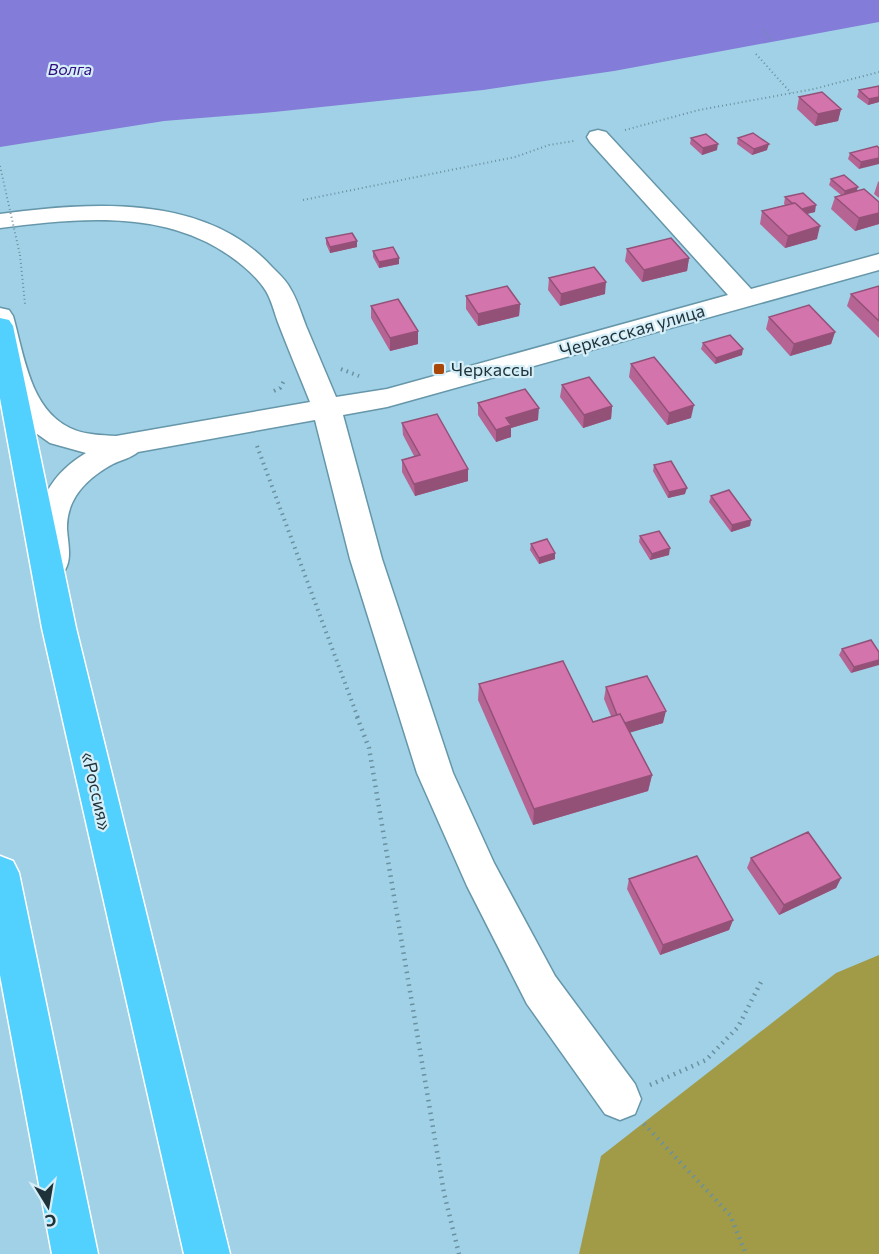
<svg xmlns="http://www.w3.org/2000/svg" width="879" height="1254" font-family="Commissioner,sans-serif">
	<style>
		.green { fill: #a19b48 }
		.water { fill: #837cd8 }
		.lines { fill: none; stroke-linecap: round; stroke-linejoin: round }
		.minor-casing { stroke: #6696a9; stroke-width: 3 }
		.highway-casing { stroke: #fff; stroke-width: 3 }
		.path-far2 { stroke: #6b90a0; stroke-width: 2; stroke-dasharray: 1 3; stroke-linecap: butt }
		.path-far1 { stroke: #6b90a0; stroke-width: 4; stroke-dasharray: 1.5 4.5; stroke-linecap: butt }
		.path { stroke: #6b90a0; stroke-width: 4.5; stroke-dasharray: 1.5 5; stroke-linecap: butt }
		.minor { fill: #fff; fill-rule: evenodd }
		.highway { fill: #53d1fe; fill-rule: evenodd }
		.path-bridge { stroke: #6b90a0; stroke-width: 2; stroke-dasharray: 1 3; stroke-linecap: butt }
		.wall { fill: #b56494 }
		.shaded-wall { fill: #945178 }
		.building { fill: #d374ac; stroke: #945178; stroke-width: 1.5 }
		.poi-dot { fill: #a94708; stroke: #d5eef8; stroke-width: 2 }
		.labels { text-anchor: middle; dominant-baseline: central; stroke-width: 4.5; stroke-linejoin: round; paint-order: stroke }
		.far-water-label { font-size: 16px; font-style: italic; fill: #300c7e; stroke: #d5eef8 }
		.street-label { font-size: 18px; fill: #1e323a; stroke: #d5eef8 }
		.poi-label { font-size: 18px; fill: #1e323a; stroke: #d5eef8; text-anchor: start }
	</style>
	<rect width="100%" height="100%" fill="#a0d1e6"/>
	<path class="green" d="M879,955V1254H579L601,1156L836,973Z"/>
	<path class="water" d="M0,0H879V22L614,71L483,90L274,112L164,121L0,147Z"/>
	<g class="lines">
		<g class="minor-casing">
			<path id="minor" d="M598,130L606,132L751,289L879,254V270L387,407L343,415L382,559L453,773L494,863L555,976L635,1084L641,1099L635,1114L620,1120L605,1114L527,1004L467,886L417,773L350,559L315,420L138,452C131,458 121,460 113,464C87,478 66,499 67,529C68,544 72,558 65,570L54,574L43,570C38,561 37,554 37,543C34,504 52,473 86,453L50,443L33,431L16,409L0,368V308L9,310L13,316C24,355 30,409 70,428C84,435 101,435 116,436L310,402C300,377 289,351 279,325C275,315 272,301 266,291C258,278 243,265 230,256C163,209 78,218 0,228V214C90,202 205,193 272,267C278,273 286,280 290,288C297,299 301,313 306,326C316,350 326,373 336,397L387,389L728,295L590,142L587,137L590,132Z"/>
		</g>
		<g class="highway-casing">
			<path id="highway" d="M0,318L9,320L13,326L76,628L230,1254H184L42,628L0,398Z
				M0,856L13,861L19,873L98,1254H52L0,975Z"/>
		</g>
		<path class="path-far2" d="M763,29L771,41
			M756,54L791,93
			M625,130L699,110L814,89L879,72
			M303,200L515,157L549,145L574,141
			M20,255L25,304"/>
		<path class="path-far1" d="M341,369L359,376
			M274,391L280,388L285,379
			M257,446L358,718"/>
		<path class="path" d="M357,717L369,748L444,1193L459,1254
			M650,1085L706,1060L738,1027L762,980
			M644,1124L730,1215L746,1254"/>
		<use href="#minor" class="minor"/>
		<use href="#highway" class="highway"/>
		<path class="path-bridge" d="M0,166L20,255"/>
	</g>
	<path class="wall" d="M879,86V102L868,105L857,97L859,90Z
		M799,97L841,109L838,121L815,126L797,109Z
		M691,138L717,150L702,155L690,144Z
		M738,138L767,150L752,155L737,144Z
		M877,146L859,169L848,159L850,153Z
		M831,179L857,190L879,202V224L855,231L831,209L835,197L841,195L829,185Z
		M879,181V198L874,194L878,182Z
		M785,197L815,212L807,214L817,239L785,248L760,224L762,211L785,205L784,204Z
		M326,238L357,241V247L330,253L326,244Z
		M627,249L689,258L687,271L642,282L625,261Z
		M373,251L399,258V264L379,268L373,257Z
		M549,278L605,294L560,306L548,290Z
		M879,286V338L847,306L851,294Z
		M466,296L520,304L519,316L478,326L466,309Z
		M371,306L418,344L390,351L371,318Z
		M769,317L835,332L831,344L790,356L766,329Z
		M703,343L742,355L715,364L701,349Z
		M631,364L691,418L667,425L629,377Z
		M562,385L612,406L611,419L583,428L560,397Z
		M478,403L538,420L511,428V437L496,442L478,415Z
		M402,423L468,481L415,496L402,472V460L414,456L403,435Z
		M654,465L685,494L668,498L653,471Z
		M711,496L751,520L750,526L731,532L709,502Z
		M640,536L669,555L650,560L639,542Z
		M531,544L555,559L539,564L530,550Z
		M842,649L879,652L851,673L839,655Z
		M479,684L593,722L611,716L604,699L606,687L663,723L630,732L652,775L648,791L533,825L478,700Z
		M751,858L841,878L836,888L779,915L747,868Z
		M629,879L733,920L729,930L660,955L627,889Z"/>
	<path class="shaded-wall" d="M879,97V102L868,105L869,99Z
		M841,109L838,121L815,126L818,114Z
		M718,144L717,150L702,155L703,148Z
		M769,144L767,150L752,155L754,149Z
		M879,158V164L859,169L861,162Z
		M858,187L856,193L843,197L845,191Z
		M816,205L815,212L797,216L799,210Z
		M879,213V224L855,231L859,218Z
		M820,226L817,239L785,248L788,236Z
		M357,241V247L330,253V247Z
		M399,258V264L379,268V262Z
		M689,258L687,271L642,282L644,270Z
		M606,282L605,294L560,306L561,294Z
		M520,304L519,316L478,326V314Z
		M418,331V344L390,351V338Z
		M835,332L831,344L790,356L794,344Z
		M743,349L742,355L715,364L716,358Z
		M694,405L691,418L667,425L669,413Z
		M612,406L611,419L583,428L584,415Z
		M539,408L538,420L511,428V437L496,442V430L506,418Z
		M468,469V481L415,496L414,484Z
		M687,488L685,494L668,498L669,492Z
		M751,520L750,526L731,532L732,525Z
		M670,548L669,555L650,560L652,554Z
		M555,553V559L539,564V558Z
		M879,660V665L851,673L854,667Z
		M666,711L663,723L622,735L624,723Z
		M652,775L648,791L533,825L534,809Z
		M841,878L836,888L779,915L784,905Z
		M733,920L729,930L660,955L663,945Z"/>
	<path class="building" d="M879,86V97L869,99L859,90Z
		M822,92L841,109L818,114L799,97Z
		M753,133L769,144L754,149L738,138Z
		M706,134L718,144L703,148L691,138Z
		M877,146L879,148V158L861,162L850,153Z
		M844,175L858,187L845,191L831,179Z
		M864,189L879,202V213L859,218L835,197Z
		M803,193L816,205L802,209L795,203H792L785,197Z
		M795,203L820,226L788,236L762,211Z
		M352,233L357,241L330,247L326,238Z
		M671,238L689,258L644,270L627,249Z
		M393,247L399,258L379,262L373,251Z
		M594,267L606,282L561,294L549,278Z
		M507,286L520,304L478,314L466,296Z
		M879,286V321L851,294Z
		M398,299L418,331L390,338L371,306Z
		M809,305L835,332L794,344L769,317Z
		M730,335L743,349L716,358L703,343Z
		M654,357L694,405L669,413L631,364Z
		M589,377L612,406L584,415L562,385Z
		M525,389L539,408L506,418L511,425L496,430L478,403Z
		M437,414L468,469L414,484L402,460L420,455L402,423Z
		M671,461L687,488L669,492L654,465Z
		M729,490L751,520L732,525L711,496Z
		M659,531L670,548L652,554L640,536Z
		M547,539L555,553L539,558L531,544Z
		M871,640L879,652V660L854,667L842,649Z
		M563,661L593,722L620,714L652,775L534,809L479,684Z
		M647,676L666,711L625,723L620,714L617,715L606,687Z
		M808,832L841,878L784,905L751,858Z
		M697,856L733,920L663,945L629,879Z"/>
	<rect class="poi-dot" x="433" y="363" width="12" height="12" rx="3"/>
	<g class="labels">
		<g class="far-water-label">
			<text x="70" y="68">Волга</text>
		</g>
		<g class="street-label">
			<text transform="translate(632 330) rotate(-16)">Черкасская улица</text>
			<text transform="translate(97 791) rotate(77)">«Россия»</text>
		</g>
		<g class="poi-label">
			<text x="451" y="369">Черкассы</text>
		</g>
	</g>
	<g transform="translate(48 1206) rotate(169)" stroke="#d5eef8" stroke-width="4.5" paint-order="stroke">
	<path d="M0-4.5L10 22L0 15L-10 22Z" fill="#1e323a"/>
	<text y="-9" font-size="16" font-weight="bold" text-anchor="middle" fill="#1e323a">С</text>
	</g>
</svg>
